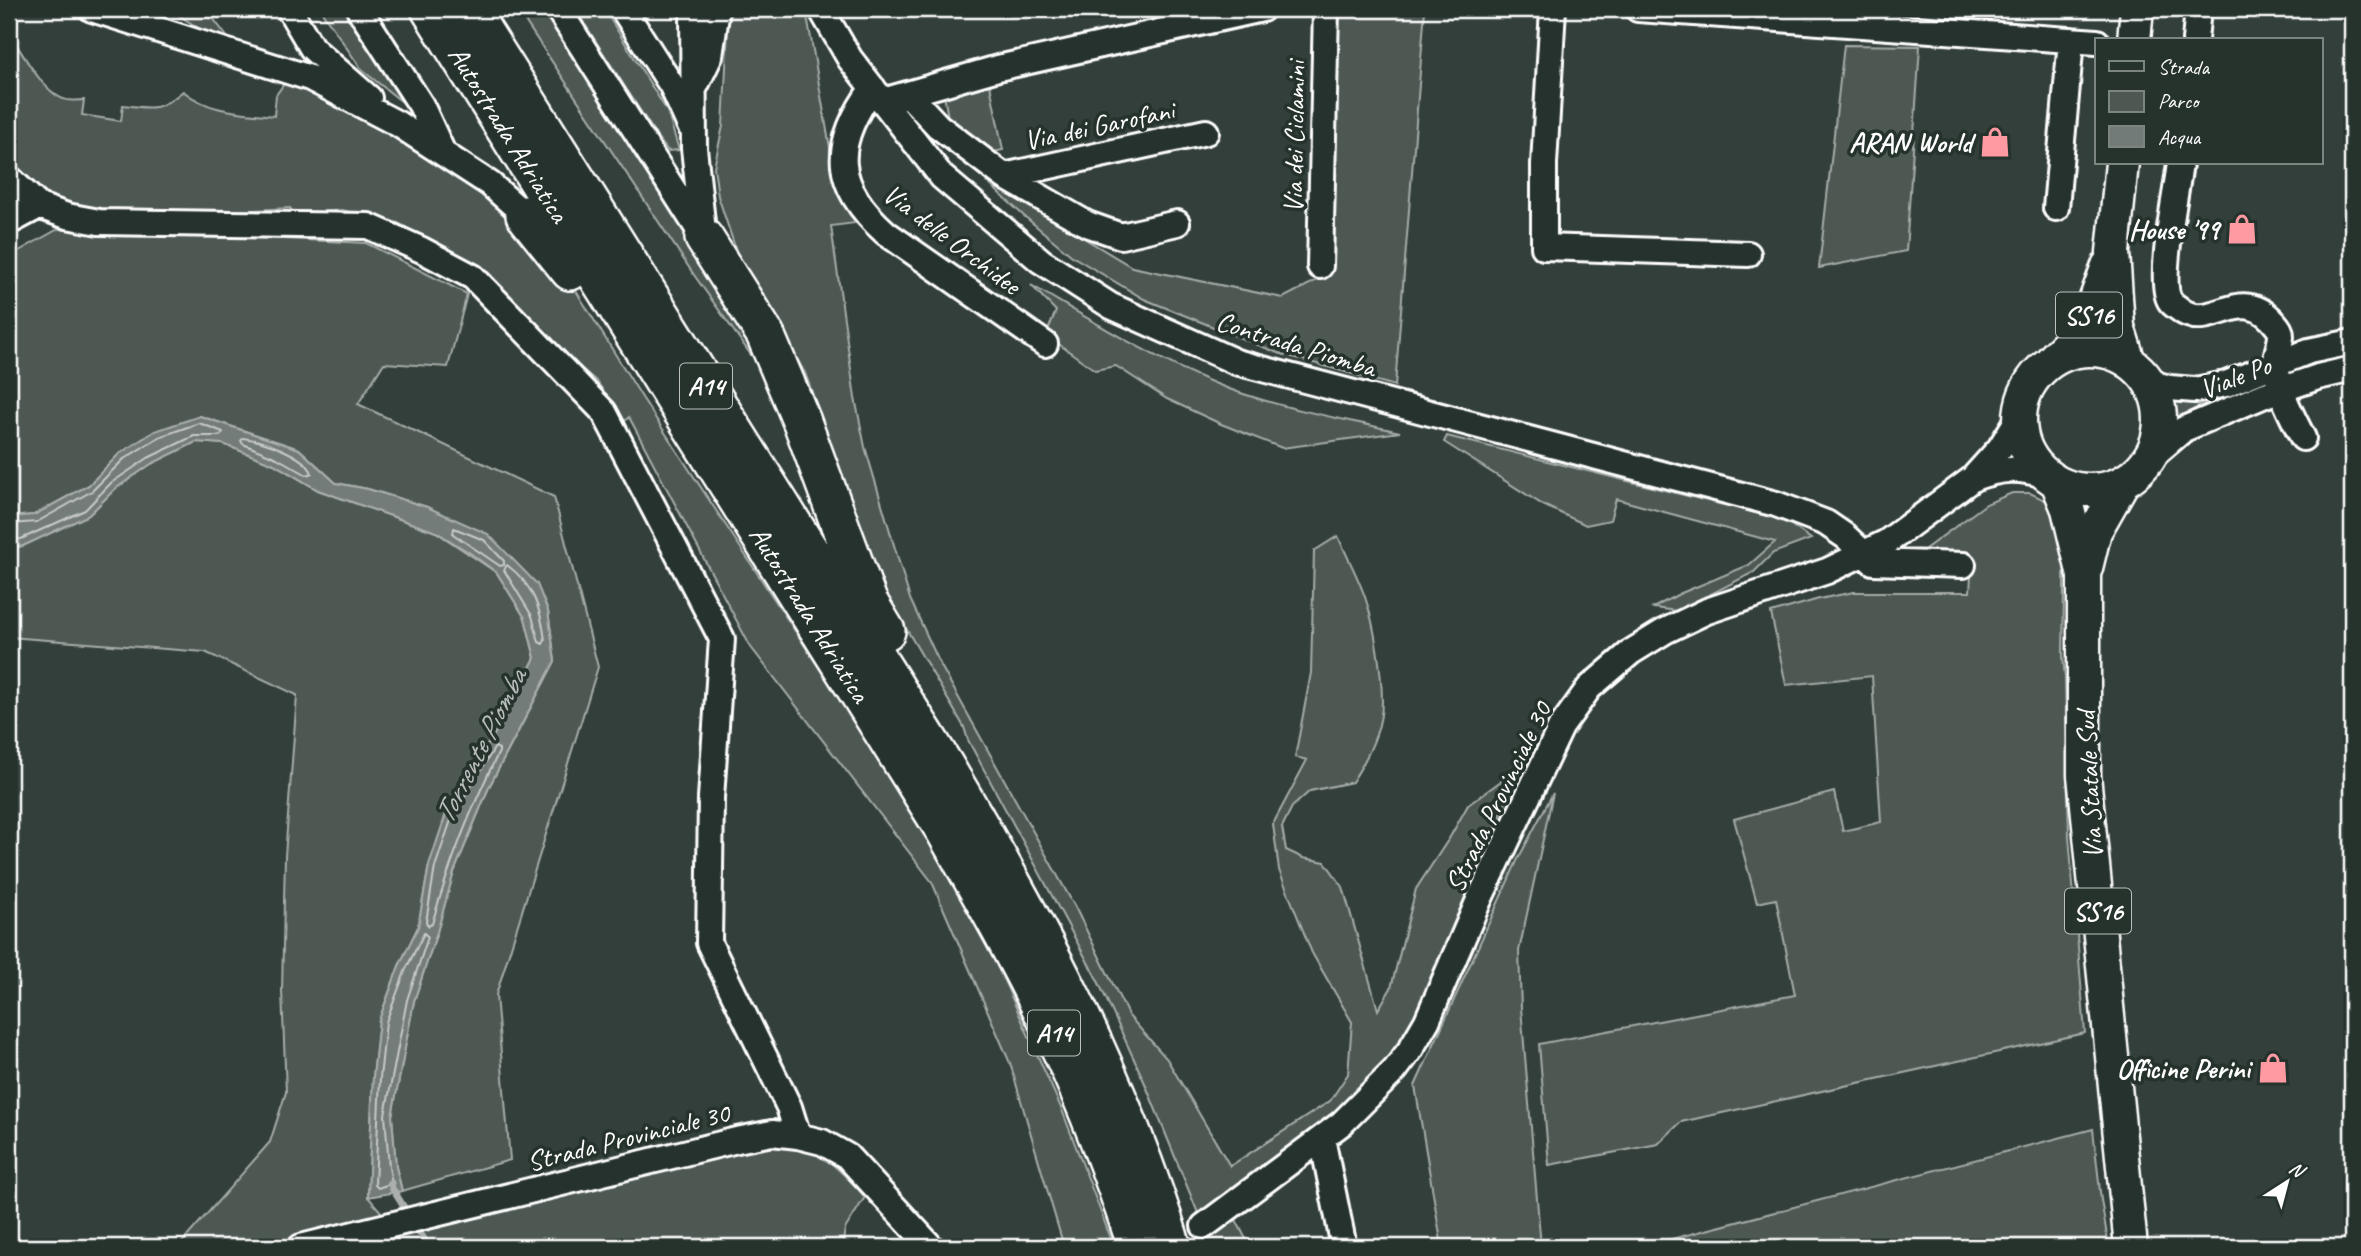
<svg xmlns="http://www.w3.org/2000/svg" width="2361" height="1256" font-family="Caveat,sans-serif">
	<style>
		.green { fill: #4d5853; stroke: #a6aca9; stroke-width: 2 }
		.water { fill: #737b78; stroke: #abb0ae; stroke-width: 2 }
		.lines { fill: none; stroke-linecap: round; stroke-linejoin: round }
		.shore { stroke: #c7cac9; stroke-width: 2 }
		.stream { stroke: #abb0ae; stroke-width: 7 }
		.minor-casing { stroke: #fff; stroke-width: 30 }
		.major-casing { stroke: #fff; stroke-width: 37 }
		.highway-casing { stroke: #fff; stroke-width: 42 }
		.minor { stroke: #26332d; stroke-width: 24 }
		.major { stroke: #26332d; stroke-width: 32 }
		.highway { stroke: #26332d; stroke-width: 37 }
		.labels { text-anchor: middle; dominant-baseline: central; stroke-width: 7; stroke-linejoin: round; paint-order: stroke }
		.shield { fill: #26332d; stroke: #bec2c0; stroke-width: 2 }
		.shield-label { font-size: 26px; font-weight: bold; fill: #fff }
		.street-label { font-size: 28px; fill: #fff; stroke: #26332d }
		.poi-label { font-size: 28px; font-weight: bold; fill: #fff; stroke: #26332d; text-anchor: end }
		.water-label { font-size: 30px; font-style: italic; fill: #b9bdbc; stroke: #26332d }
	</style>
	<rect width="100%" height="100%" fill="#333f3a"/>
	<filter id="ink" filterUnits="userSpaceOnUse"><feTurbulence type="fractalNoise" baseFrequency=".0143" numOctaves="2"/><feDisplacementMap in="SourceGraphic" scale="14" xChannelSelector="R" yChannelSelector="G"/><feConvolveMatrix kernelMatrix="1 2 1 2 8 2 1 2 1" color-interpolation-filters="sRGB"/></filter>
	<g filter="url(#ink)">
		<path class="green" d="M169,9H206L228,38L205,32Z
			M320,9H349L408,102L406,105L362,70Z
			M517,9H547L757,342L751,355L694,275Z
			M575,9H604L667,111L679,150L668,151L658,138Z
			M729,9H803L808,21L834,171L863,222L831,226L855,398L865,447L910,599L941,666L1075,907L1128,1015L1167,1059L1230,1166L1330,1101L1348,1074L1352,1022L1312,953L1279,870L1273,824L1307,760L1295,757L1311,673L1314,551L1338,536C1347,557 1359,578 1366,600C1375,626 1382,675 1382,702C1382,730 1367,759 1352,782L1310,791L1292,807L1282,827L1286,850L1303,858L1325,862L1343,887L1378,1010L1391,988L1416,889L1450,837L1468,805L1519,768L1485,856L1417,1015L1386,1066L1342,1114L1202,1223L1144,1081L1098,981L968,740L964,727L884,591L805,373L738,256L718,196L714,167L723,126Z
			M1339,9H1425L1395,386L1278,353L1144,299L1072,256L1024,216L926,126L1002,189L1132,267L1283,298L1331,273Z
			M9,33C22,52 44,95 67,100C73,101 79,100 84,100L82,115L121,121L123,105C153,109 159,111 183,91C211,113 240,112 274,116L276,95L286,81L352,110L493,192L573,286L643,399L900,791L972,909L1062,1110L1114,1247H1064L1010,1063L932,882L750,646L629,417L623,423L598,383L448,250L398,223L342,210L296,215L290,208L129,217L49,204L9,169Z
			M1844,45L1920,46L1906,251L1819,268Z
			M989,80L1003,150L989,153L948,118L943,89Z
			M60,228L366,243L467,294L448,367L384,363L358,404L554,497L598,667L496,995L510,1160L402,1191L396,1167L392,1116L414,1001L437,932L454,872L489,787L555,661L548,611L427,507L368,489L336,483L299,449L200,416L119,454L89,485L34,515L9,517L10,256Z
			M1031,285C1091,320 1150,357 1214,383C1271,407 1340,418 1400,432L1282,448L1221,424L1167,399L1116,366L1095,370L1046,335L1056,311Z
			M2167,393L2219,394L2169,424L2171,416Z
			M1447,436L1784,520L1811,539L1773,553L1754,572L1678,611L1653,608L1679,594L1749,565L1775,542L1616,499L1610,520L1586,525L1543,505L1444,442Z
			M196,442L223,444L274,464L318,490L436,532L497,573L525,618L535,658L506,715L468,776L429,865L418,927L399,966L379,1020L373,1077L368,1197L395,1228L397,1236L514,1209L743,1146C755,1145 769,1141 781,1142C817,1145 842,1171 865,1197L845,1229L842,1247H178L270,1142L286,1092L282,991L285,856L297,695L205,652L9,637V548L23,546L89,515L115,489L151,464Z
			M2012,493H2030L2049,502L2065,527L2063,656L2065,678L2069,836L2085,1033L1681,1122L1658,1144L1549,1165L1539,1044L1795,995L1776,899L1757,903L1734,819L1834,792L1843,831L1881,822L1872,676L1786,685L1771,613L1819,599L1854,592H1970L1972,558L1917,555L1986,504Z
			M1553,793L1519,951L1521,1008L1541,1247H1442L1415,1086L1517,861Z
			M2093,1129L2101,1200L2109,1247H1641Z
			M1232,1212L1250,1247H1208L1204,1232Z"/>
		<path class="water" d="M200,416L299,449L336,483L368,489L427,507L488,534L537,584L548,611L555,661L489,787L454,872L437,932L414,1001L392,1116L396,1167L402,1191L368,1197L373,1077L379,1020L399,966L418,927L429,865L446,814L506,715L535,658L525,618L497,573L470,553L436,532L318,490L274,464L223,444L196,442L151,464L115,489L89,515L23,546L9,548V517L34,515L89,485L119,454L155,431Z"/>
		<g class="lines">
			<path class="shore" d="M243,438C262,440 305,455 312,473L307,475L277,458L243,444L241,441Z
				M9,524L37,522L92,491L124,459L159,437L199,423L223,432L220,436H194L148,458L111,483L85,510L21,539L9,541
				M454,528L484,540L504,561V565L500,566L453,534Z
				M507,565C533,584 541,609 545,640L543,644L539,642L532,616L504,570Z
				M495,747L499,749V752C471,807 449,864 432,924L428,926L426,922L435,867L452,817Z
				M424,933L428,937L407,1000L385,1115L389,1167L392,1183L378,1188L375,1185L380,1078L386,1022L406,969Z"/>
			<path class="stream" d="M391,1183L392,1188L424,1239V1247"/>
			<g class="minor-casing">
				<path id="minor" d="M92,9L310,78L398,124L490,184L525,215
					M289,9L312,48L369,98
					M359,9L421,105L443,153
					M558,9L704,238
					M623,9L672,86L690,126
					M693,9L694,148L703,231
					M821,9L850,59L942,177L1041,261L1111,306L1236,362L1776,504L1826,523L1845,536L1873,562L1963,565
					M1553,9L1544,164V247L1748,254
					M1638,9L2097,42
					M2195,40L2198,9
					M696,85L710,56L717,9
					M873,88C831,145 833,186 886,233L1045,344
					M908,94L938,126L1004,176L1087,224L1121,236L1177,223
					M883,101L998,68L1262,9
					M2180,163C2177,190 2157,281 2170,301C2172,304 2175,306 2178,308C2211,337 2241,277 2278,327C2286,337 2275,351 2276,363C2277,389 2292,416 2303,438
					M1004,176L1206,132
					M9,178L39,206L67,216L99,222L368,226L422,250L473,277L604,412L722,639L711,798L709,943L789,1107L798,1136
					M2056,208L2071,40
					M9,222L39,206
					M1320,266L1326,9
					M2150,383L2170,388L2195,390L2226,384L2309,351L2352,342
					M2149,459L2184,429L2265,395L2318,377L2352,369
					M1973,478C2003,468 2017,467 2048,476
					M1322,1138L1344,1247
					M1204,1226L1342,1123L1395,1070L1410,1050L1427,1021L1479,900L1561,727L1589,688L1631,652L1665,631L1707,611L1827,571L1887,542L1972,479L2000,448L2020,416
					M301,1247L737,1140L772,1133L798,1136L822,1142L847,1156L931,1247"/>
			</g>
			<g class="major-casing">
				<path id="major" d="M2134,40L2137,9
					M2122,163L2113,252L2118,327L2129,362
					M2020 420a70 70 0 1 1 140 0a70 70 0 1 1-140 0Z
					M2051,361L2080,332L2091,312L2108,266
					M2057,482L2068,509L2084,576V775L2131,1247
					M2086,568L2095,531L2123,482"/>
			</g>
			<g class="highway-casing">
				<path id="highway" d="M430,9L945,831C985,902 1026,973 1060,1048C1090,1112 1115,1180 1137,1247
					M469,9L943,763C1034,917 1120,1075 1172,1247
					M525,215L570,271
					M704,238L765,334L802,422L868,601L886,631"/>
			</g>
			<use href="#minor" class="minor"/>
			<use href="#major" class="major"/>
			<use href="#highway" class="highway"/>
		</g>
	</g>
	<defs>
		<g id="shop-bare" transform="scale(2.415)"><path d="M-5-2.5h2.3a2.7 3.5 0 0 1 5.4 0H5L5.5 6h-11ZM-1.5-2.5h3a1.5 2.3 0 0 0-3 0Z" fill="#ff9aa2" stroke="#26332d" stroke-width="2.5" paint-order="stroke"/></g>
	</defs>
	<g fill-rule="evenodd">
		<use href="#shop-bare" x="1995" y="142"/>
		<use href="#shop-bare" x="2242" y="229"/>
		<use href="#shop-bare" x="2273" y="1068"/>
	</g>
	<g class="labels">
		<g class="shield">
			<rect x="2056" y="292.5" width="66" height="45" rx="5"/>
			<rect x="680" y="363.5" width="52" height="45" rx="5"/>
			<rect x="2065" y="888.5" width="66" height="45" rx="5"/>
			<rect x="1028" y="1010.5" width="52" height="45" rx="5"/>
		</g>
		<g class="shield-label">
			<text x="2089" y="315">SS16</text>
			<text x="706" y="386">A14</text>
			<text x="2098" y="911">SS16</text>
			<text x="1054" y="1033">A14</text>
		</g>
		<g class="street-label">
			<text transform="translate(1099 125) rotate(-12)">Via dei Garofani</text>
			<text transform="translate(509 134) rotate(58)">Autostrada Adriatica</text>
			<text transform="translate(1294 137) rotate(-89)">Via dei Ciclamini</text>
			<text transform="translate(952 239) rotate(37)">Via delle Orchidee</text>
			<text transform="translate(1296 344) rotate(17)">Contrada Piomba</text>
			<text transform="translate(2235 377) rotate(-21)">Viale Po</text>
			<text transform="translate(810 614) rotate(58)">Autostrada Adriatica</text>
			<text transform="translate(2089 785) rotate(-93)">Via Statale Sud</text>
			<text transform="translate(1498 797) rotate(-64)">Strada Provinciale 30</text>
			<text transform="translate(628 1137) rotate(-14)">Strada Provinciale 30</text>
		</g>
		<g class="poi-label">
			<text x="1972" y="142">ARAN World</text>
			<text x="2219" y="229">House '99</text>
			<text x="2250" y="1068">Officine Perini</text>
		</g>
		<g class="water-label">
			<text transform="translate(480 746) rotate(-63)">Torrente Piomba</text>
		</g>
	</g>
	<rect width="2361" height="1256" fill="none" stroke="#26332d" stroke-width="35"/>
	<rect x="18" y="18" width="2326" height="1221" fill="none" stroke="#fff" stroke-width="2.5" filter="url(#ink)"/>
	<rect x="2095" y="38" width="228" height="126" fill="#26332d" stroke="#7d8581" stroke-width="2"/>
	<rect x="2109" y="61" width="35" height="10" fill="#26332d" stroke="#7d8581" stroke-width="2"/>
	<text x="2158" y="74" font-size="21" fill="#ffffff">Strada</text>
	<rect x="2109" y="91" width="35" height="21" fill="#4d5853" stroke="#7d8581" stroke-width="2"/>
	<text x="2158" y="108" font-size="21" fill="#ffffff">Parco</text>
	<rect x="2109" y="126" width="35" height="21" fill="#737b78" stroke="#7d8581" stroke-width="2"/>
	<text x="2158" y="144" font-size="21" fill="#ffffff">Acqua</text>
	<g transform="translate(2287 1182) rotate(36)" stroke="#26332d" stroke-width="5" paint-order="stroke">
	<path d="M0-5L12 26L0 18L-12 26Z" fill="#ffffff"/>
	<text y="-10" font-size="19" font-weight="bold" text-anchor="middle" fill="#ffffff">N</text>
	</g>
</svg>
